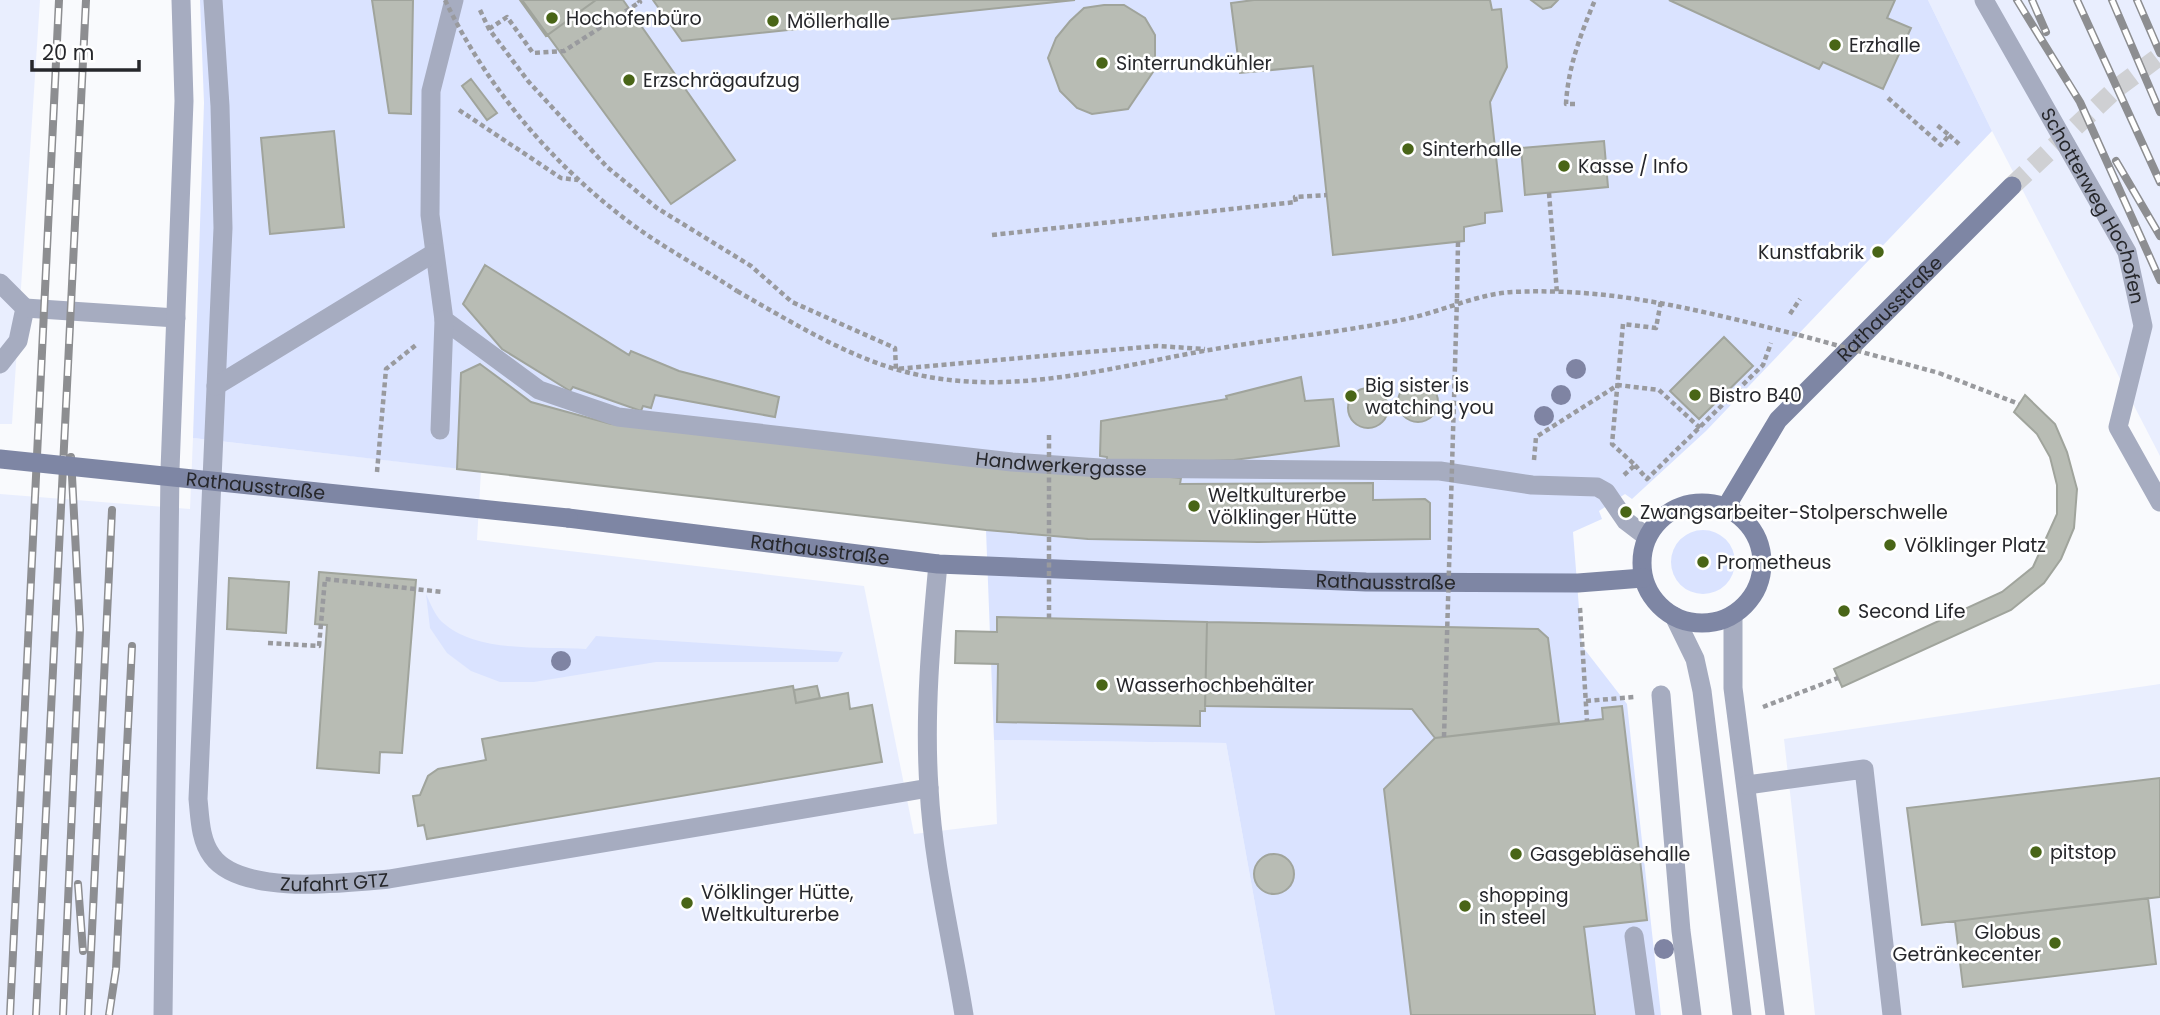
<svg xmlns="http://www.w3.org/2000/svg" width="2160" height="1015" font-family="Poppins,sans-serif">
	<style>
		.built { fill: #e9eefe }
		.green { fill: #dae3ff }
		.building { fill: #b8bcb4; stroke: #a0a49c; stroke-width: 2 }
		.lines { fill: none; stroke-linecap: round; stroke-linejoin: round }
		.secondary-tunnel { stroke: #cfd0d3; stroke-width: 19; stroke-dasharray: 19 10; stroke-linecap: butt }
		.path { stroke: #999a9e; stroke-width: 4.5; stroke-dasharray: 5 3.5; stroke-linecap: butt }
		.service { stroke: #a6acc0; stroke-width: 19 }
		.secondary { stroke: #7e86a4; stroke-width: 19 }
		.rail-casing { stroke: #8d8e91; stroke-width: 8 }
		.rail { stroke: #fff; stroke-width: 5; stroke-dasharray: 16; stroke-linecap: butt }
		.path-bridge { stroke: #999a9e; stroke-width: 4.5; stroke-dasharray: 5 3.5; stroke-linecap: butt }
		.secondary-bridge { stroke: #7e86a4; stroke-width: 19 }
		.tree { fill: #7f84a3 }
		.poi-dot { fill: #496517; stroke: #fff; stroke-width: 2.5 }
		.labels { text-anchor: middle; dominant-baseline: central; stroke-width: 5; stroke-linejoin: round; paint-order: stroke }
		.poi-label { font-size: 19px; fill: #26272b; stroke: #fff; text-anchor: start }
		.street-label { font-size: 19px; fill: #26272b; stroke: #fff }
	</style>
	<rect width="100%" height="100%" fill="#f9fafd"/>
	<path class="built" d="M0,0H40L12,424H0Z
		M1928,0H2160V456L1992,131Z
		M193,438L481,471L477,540L864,586L914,834L997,824L994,740L1226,743L1275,1015H0V494L190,509Z
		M2160,684V1015H1815L1784,739Z"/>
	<path class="green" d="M200,0H1928L1992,131L1706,431L1632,499L1625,494L1599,511L1602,519L1573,532L1582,646L1627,704L1661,1015H1275L1226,743L994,740L986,530L193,438L204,103Z
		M1671 562a32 32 0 1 1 64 0a32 32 0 1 1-64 0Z
		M426,594C430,603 435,615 442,622C478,654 541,646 586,649L596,636L843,652L838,662H656L534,682H500L471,671L447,653L430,628Z"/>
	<path class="building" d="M372,0H413L411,114L389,113Z
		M520,0H596L546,36Z
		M522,0H623L735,160L671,204Z
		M653,0H1075L682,41Z
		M1254,0H1490L1492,10L1501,9L1507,67L1490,102L1502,211L1485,213V223L1464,227V241L1333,255L1313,66L1240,73L1231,3Z
		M1531,0H1558L1551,7L1543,9Z
		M1669,0H1895L1887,18L1911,28L1883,89L1823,62L1819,69Z
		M1104,5H1124L1145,18L1155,35V69L1128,109L1092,114L1077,108L1060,91L1048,58L1056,38L1070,21L1084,8Z
		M471,79L497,113L487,120L462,86Z
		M334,131L344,227L270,234L261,138Z
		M1604,141L1608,187L1525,195L1521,148Z
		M485,265L629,355L631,351L679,371L779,397L775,417L655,395L651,408L643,406L641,411L573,387L570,391L502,349L463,304Z
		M1724,337L1753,366L1699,419L1670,391Z
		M480,364L531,402L611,424L1181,478L1180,484L1373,483V500L1425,499L1430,503V539L1258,542L1088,539L986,530L457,469L461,373Z
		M1301,377L1305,401L1333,399L1339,446L1234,460L1107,465V457L1100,456L1101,421L1227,399L1226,396Z
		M1398 402a20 20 0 1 1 40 0a20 20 0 1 1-40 0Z
		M1348 408a20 20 0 1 1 40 0a20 20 0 1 1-40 0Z
		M2025,395L2055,424L2067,452L2077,489L2074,528L2061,559L2044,583L2011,610L1842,687L1834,669L2002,592L2033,567L2057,514V485L2050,457L2037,434L2014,412Z
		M319,572L416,580L402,753L380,752L379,773L317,768L327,625L315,624Z
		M229,578L289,582L286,633L227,629Z
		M997,617L1207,622L1205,711H1200V726L997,722L998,664L955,663L956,631L997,632Z
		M1207,622L1538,629L1548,638L1559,723L1435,738L1412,709L1205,706Z
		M793,686L796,703L848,693L850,709L872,705L882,762L427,839L424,825L418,826L413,796L420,795L428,776L438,769L486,760L482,739Z
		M817,686L820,698L796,703L794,690Z
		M1622,706L1647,920L1584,927L1595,1015H1411L1384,789L1435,738L1603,719L1602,708Z
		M2160,778V897L1922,925L1907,808Z
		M1254 874a20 20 0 1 1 40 0a20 20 0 1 1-40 0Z
		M2148,898L2156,964L1963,987L1955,921Z"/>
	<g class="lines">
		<path class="secondary-tunnel" d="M2012,186L2117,88L2160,56"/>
		<path class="path" d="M480,10L489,29L528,81L607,167L657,208L751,266L792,302L895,348L896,369L1157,346L1205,349
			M489,29L507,17L533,53L564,51L640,2L638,0
			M1888,98L1941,145L1949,135L1937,125
			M1575,104H1566C1568,67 1581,33 1595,0
			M459,110L561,178L578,180
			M1949,135L1959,144
			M1549,193L1557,293
			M992,235L1296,202L1295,197L1327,195
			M737,291C788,320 839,352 895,369C1003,401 1109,367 1215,349C1279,338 1343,332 1406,319C1441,312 1477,294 1512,292C1615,287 1701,311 1799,335
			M1457,298L1458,242
			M1790,314L1800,299
			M1939,373L2019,404
			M1534,460L1536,437L1618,385L1659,390L1700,428
			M1635,465L1647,479L1763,365L1771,343
			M377,472L386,369L416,345
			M1624,475L1635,465L1612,444L1623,324L1656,328L1661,301
			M1580,608L1587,721
			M268,643L319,646L325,579L442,592
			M1586,701L1634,697
			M1763,707L1838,678"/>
		<g class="service">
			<path id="s1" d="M213,0L220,106L223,228L198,799C200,818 200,840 212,856C241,896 344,883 389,879L929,788"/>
			<path id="s2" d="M454,0L431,91L430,215L444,320L539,390L618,417L1012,462L1100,468L1440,471L1532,485L1597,487L1606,492L1626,521L1647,537"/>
			<path id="s3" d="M1984,0L2127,252L2143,326L2118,427L2160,502"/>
			<path d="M0,283L25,308L18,341L0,364"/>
			<path d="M25,308L176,318"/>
			<path d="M216,386L434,253"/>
			<path d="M440,430L444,320"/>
			<path d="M938,564C931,638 924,714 929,788C933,864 952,940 964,1015"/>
			<path d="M1733,615V688L1775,1015"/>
			<path d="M1674,616L1695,659L1702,691L1742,1015"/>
			<path d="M1661,695L1681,931L1692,1015"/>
			<path d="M1747,785L1864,769L1892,1015"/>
			<path d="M1634,936L1645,1015"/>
			<path d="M163,1015L170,470L184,101L181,0"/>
		</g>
		<g class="secondary">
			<circle cx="1702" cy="563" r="60"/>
			<path id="s4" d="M1726,507L1778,420L2012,186"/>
			<path id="s5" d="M568,518L938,564L1366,582L1578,583L1643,578"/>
		</g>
		<g class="rail-casing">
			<path id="rail" d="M2017,0L2080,102L2160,280
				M2032,0L2046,32
				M2077,0L2160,182
				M2112,0L2160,112
				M2137,0L2160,53
				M2116,161L2160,236
				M78,884L83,951
				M10,1015L59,0
				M36,1015L86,0
				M63,1015L80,629L71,457
				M88,1015L112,510
				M109,1015L116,969L132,646"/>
		</g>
		<use href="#rail" class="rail"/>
		<path class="path-bridge" d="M445,0C485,84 547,158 620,215C656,244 699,266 737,291
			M1799,335L1939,373
			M1049,435V618
			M1444,737L1457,298"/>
		<path class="secondary-bridge" id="s6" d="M0,459L568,518"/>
	</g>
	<g class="tree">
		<circle cx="1576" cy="369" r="10"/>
		<circle cx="1561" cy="395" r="10"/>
		<circle cx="1544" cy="416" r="10"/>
		<circle cx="561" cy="661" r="10"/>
		<circle cx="1664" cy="949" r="10"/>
	</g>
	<g class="poi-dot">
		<circle cx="552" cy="18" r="7"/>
		<circle cx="773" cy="21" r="7"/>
		<circle cx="1835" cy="45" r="7"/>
		<circle cx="1102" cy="63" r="7"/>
		<circle cx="629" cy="80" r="7"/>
		<circle cx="1408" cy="149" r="7"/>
		<circle cx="1564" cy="166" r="7"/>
		<circle cx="1878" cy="252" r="7"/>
		<circle cx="1695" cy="395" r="7"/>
		<circle cx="1351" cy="396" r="7"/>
		<circle cx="1194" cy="506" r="7"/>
		<circle cx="1626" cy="512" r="7"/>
		<circle cx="1890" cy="545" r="7"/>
		<circle cx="1703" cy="562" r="7"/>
		<circle cx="1844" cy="611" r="7"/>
		<circle cx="1102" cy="685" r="7"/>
		<circle cx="2036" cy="852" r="7"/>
		<circle cx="1516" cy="854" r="7"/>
		<circle cx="687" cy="903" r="7"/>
		<circle cx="1465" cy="906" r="7"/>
		<circle cx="2055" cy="943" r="7"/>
	</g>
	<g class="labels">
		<g class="poi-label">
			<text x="566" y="18">Hochofenbüro</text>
			<text x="787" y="21">Möllerhalle</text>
			<text x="1849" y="45">Erzhalle</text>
			<text x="1116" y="63">Sinterrundkühler</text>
			<text x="643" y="80">Erzschrägaufzug</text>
			<text x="1422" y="149">Sinterhalle</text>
			<text x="1578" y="166">Kasse / Info</text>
			<text x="1864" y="252" text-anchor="end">Kunstfabrik</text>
			<text x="1365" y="385">Big sister is<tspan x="1365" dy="22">watching you</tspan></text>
			<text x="1709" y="395">Bistro B40</text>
			<text x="1208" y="495">Weltkulturerbe<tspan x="1208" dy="22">Völklinger Hütte</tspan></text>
			<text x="1640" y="512">Zwangsarbeiter-Stolperschwelle</text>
			<text x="1904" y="545">Völklinger Platz</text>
			<text x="1717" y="562">Prometheus</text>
			<text x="1858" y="611">Second Life</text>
			<text x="1116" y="685">Wasserhochbehälter</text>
			<text x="2050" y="852">pitstop</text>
			<text x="1530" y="854">Gasgebläsehalle</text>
			<text x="701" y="892">Völklinger Hütte,<tspan x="701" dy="22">Weltkulturerbe</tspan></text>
			<text x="1479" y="895">shopping<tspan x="1479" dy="22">in steel</tspan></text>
			<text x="2041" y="932" text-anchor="end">Globus<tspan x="2041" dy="22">Getränkecenter</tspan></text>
		</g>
		<g class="street-label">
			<text stroke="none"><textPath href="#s3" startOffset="234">Schotterweg Hochofen</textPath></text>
			<text stroke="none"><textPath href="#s4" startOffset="259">Rathausstraße</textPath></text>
			<text stroke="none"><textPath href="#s2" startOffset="971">Handwerkergasse</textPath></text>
			<text stroke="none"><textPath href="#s6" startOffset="257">Rathausstraße</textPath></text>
			<text stroke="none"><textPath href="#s5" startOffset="254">Rathausstraße</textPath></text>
			<text stroke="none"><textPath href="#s5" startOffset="821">Rathausstraße</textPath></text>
			<text stroke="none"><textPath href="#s1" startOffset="989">Zufahrt GTZ</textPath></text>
		</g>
	</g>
	<path d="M32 60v10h107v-10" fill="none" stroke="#26272b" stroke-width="3.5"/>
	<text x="42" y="60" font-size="21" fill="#26272b" stroke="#ffffff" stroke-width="5" paint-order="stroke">20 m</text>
</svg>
